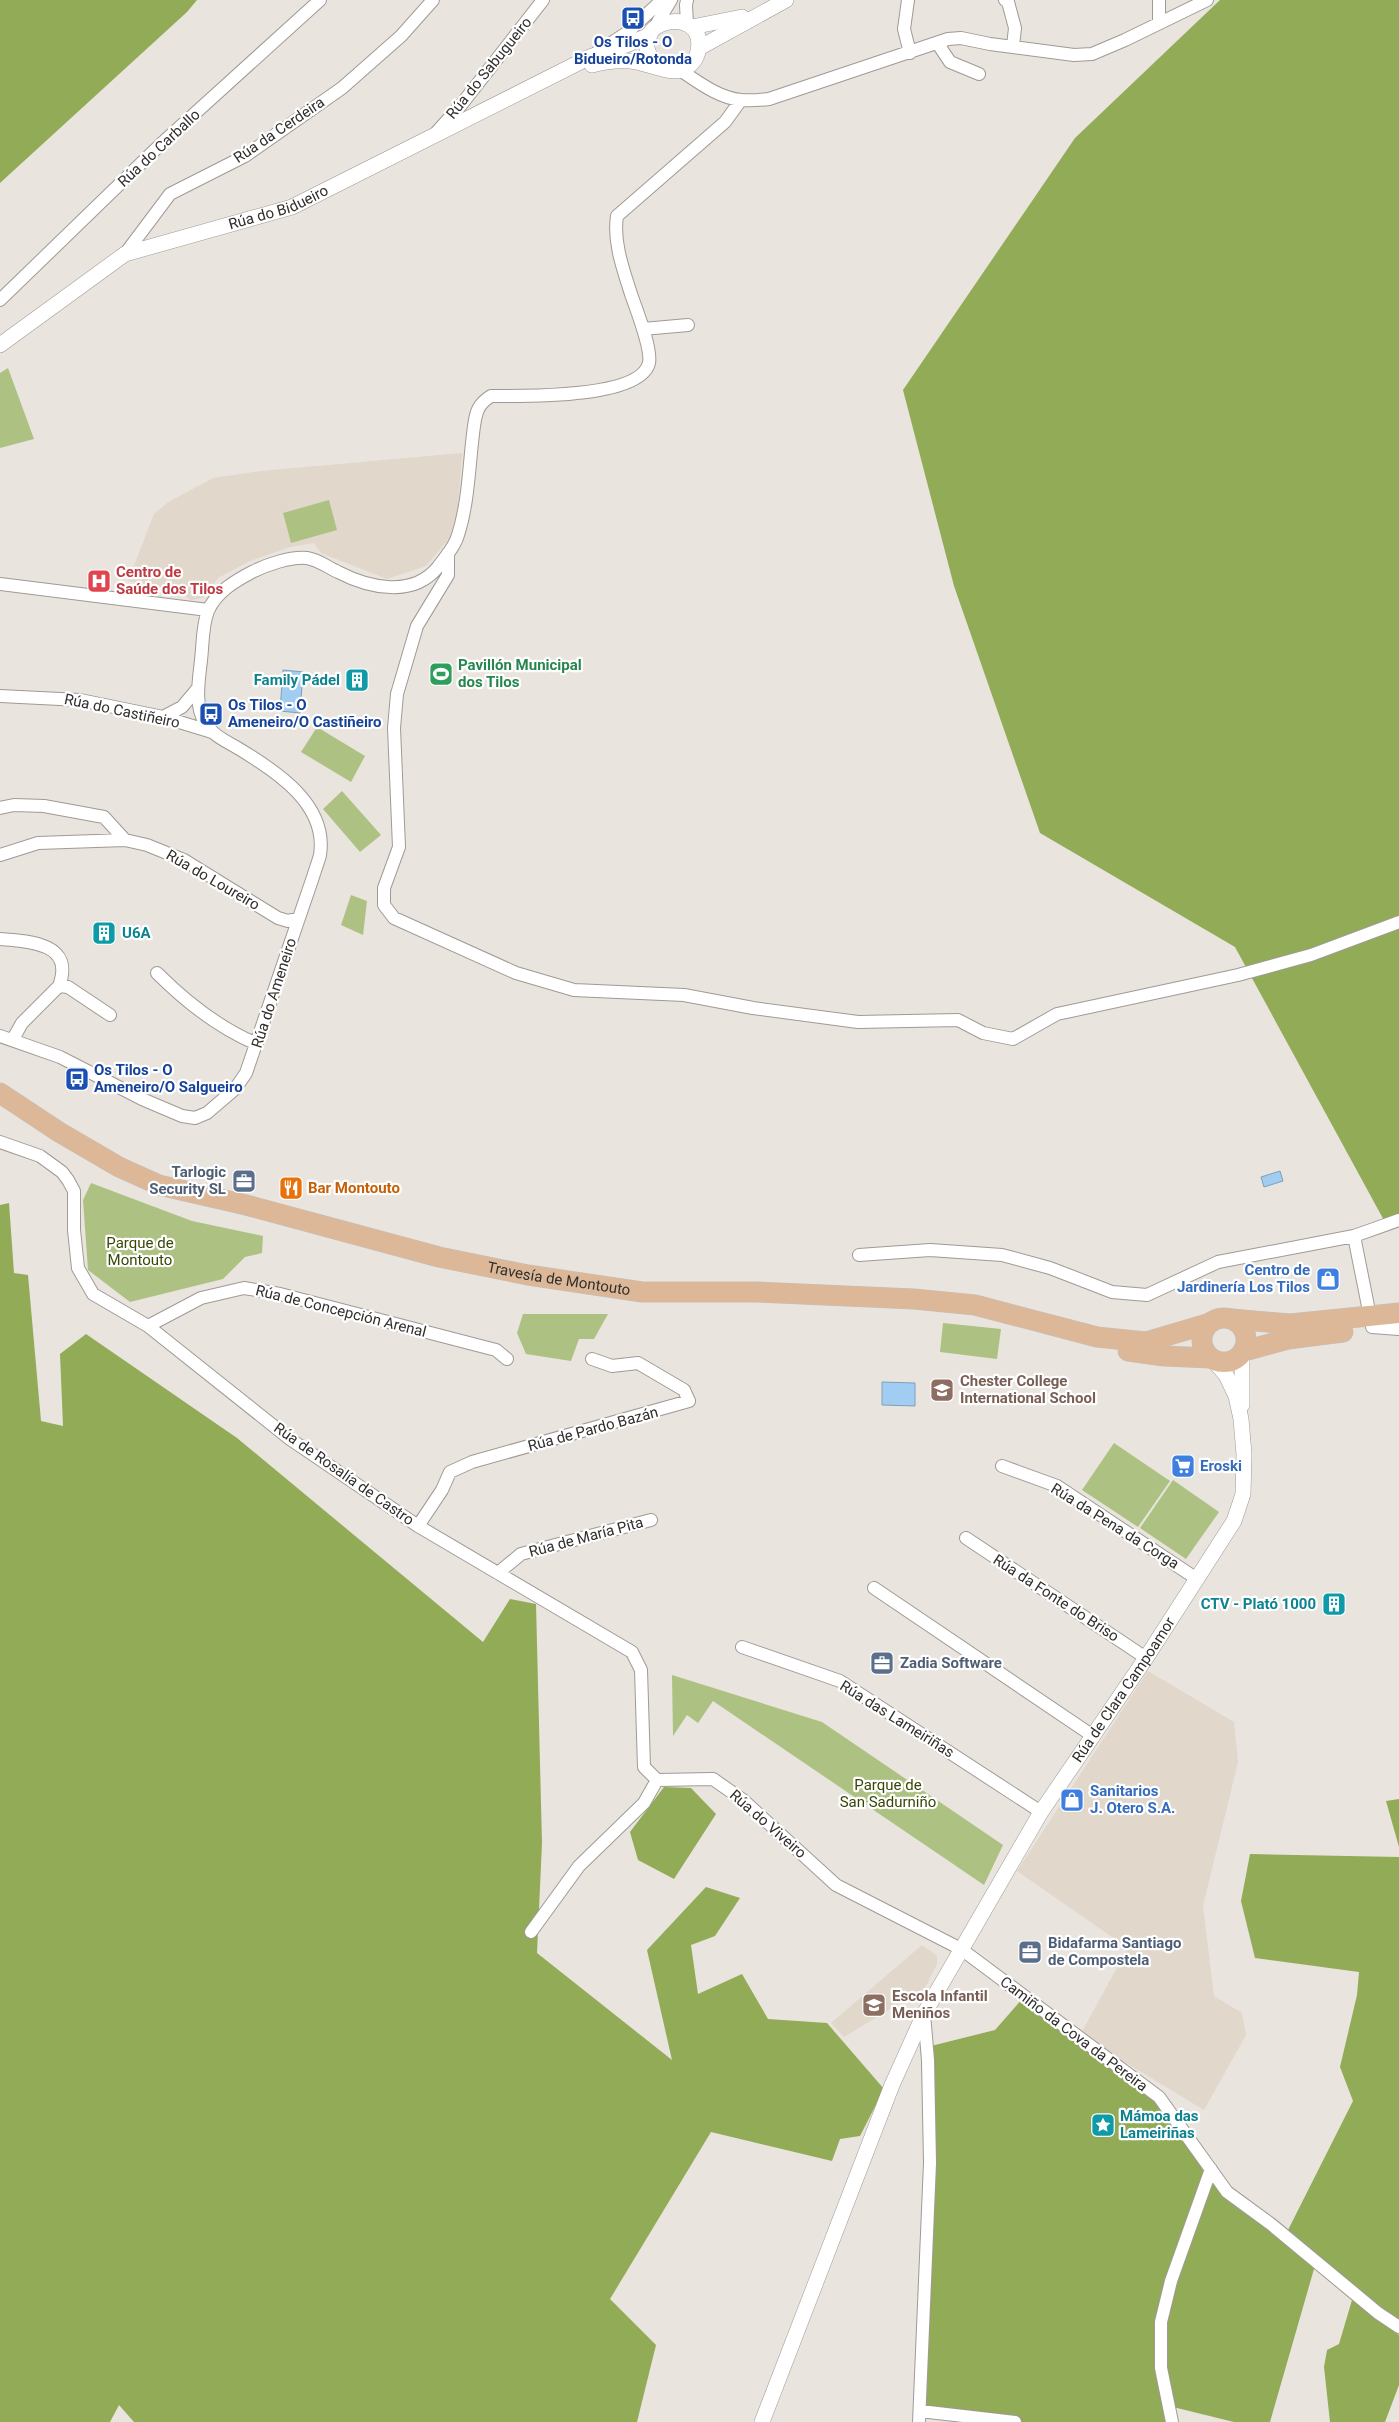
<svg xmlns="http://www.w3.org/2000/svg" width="1399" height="2422" font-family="Roboto,sans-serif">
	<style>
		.built { fill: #e1d7cb }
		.green { fill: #adc282 }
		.forest { fill: #92ab56 }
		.water { fill: #a2cdf3; stroke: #809eb8 }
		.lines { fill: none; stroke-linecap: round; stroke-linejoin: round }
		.minor-casing { stroke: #9f9a95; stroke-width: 14 }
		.tertiary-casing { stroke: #9f9a95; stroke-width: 16 }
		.primary-casing { stroke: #c1c1c0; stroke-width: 21 }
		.minor { stroke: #fff; stroke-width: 12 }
		.tertiary { stroke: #fff; stroke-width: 15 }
		.primary { stroke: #dcb899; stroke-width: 20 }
		.labels { text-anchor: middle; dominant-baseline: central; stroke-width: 4.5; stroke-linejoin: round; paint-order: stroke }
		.transit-label { font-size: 15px; font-weight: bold; fill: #164399; stroke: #fff; text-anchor: start }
		.street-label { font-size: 15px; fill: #312f2d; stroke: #fff }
		.health-label { font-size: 15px; font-weight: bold; fill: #be3a42; stroke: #fff; text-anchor: start }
		.leisure-label { font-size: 15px; font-weight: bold; fill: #27864d; stroke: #fff; text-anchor: start }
		.culture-label { font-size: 15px; font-weight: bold; fill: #0d838f; stroke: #fff; text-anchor: end }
		.service-label { font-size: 15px; font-weight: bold; fill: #4e5e75; stroke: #fff; text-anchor: start }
		.food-label { font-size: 15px; font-weight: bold; fill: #c56008; stroke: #fff; text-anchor: start }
		.park-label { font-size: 15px; fill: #384705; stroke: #fff }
		.shop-label { font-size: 15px; font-weight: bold; fill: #366cbe; stroke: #fff; text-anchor: start }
		.education-label { font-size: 15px; font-weight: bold; fill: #785e54; stroke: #fff; text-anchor: start }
	</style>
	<rect width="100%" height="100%" fill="#e9e4de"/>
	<path class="built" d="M462,453L458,508L450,537L426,566L387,579L321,553L314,543L290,547L250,561L218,578L203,598L191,600L177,590L128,581L154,514L167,503L213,478L261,471Z
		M1148,1671L1234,1722L1238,1762L1203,1906L1214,1996L1242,2013L1246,2035L1204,2110L1080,2035L1128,1948L1017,1871Z
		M922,1945L937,1956V1964L925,1988L844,2037L831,2023Z"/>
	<path class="green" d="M8,368L34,439L0,448V373Z
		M329,500L337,530L291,543L283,513Z
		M317,727L365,756L351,782L301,752Z
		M342,791L381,835L360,852L323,809Z
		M351,895L367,901L363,935L341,925Z
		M91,1183L192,1221L263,1236L262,1253L245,1257L223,1279L130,1302L88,1270L83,1200Z
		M523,1314H608L594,1339H579L571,1361L526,1354L517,1333Z
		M943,1323L1001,1329L997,1359L940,1352Z
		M1114,1443L1170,1481L1138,1527L1082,1490Z
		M1173,1480L1219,1512L1186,1559L1140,1528Z
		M672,1675L822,1722L1003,1845L984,1885L713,1701L698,1723L687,1715L673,1736Z"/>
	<path class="forest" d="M0,0H197L187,12L0,183Z
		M1220,0H1399V1220L1386,1224L1235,947L1040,833L954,586L903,390L1075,138Z
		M9,1203L14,1273L28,1275L41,1421L63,1426L60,1354L86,1334L237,1438L483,1642L510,1599L536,1604L542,1843L537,1953L672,2060L647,1950L706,1887L740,1898L715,1936L691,1945L698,1994L742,1974L768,2019L827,2023L884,2089L860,2136L840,2139L832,2161L711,2132L610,2299L656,2345L637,2422H134L119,2405L110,2422H0V1205Z
		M664,1787L691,1788L716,1814L674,1879L638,1860L630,1832Z
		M1399,1799V1847L1386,1801Z
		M1250,1854L1399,1857V2326L1316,2262L1270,2422H1234L1173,2407L1166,2370L1168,2307L1161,2336L1171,2422H1015L920,2411L927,2047L995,2030L1024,1997L1159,2097L1234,2197L1285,2236L1353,2101L1340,2067L1357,1995L1359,1972L1255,1958L1241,1901Z
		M1352,2300L1399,2335V2385L1385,2422H1330L1324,2367L1327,2350L1339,2344Z"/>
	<path class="water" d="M283,670L303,672L300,713L280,711Z
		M1280,1171L1283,1181L1264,1187L1261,1177Z
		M882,1382L915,1383V1406L882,1405Z"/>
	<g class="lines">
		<g class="minor-casing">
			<path id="minor" d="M908,0L904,29L910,53
				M1005,0L1008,2L1015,28L1013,46
				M1159,22V0
				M687,24L686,5L687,0
				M656,25L671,0
				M938,44L950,62L979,74
				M596,53L628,32L662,0
				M680,70C698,82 719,98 741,100C750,101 760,100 769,99L948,39L961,38L990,44L1074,55L1092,54L1125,40L1207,0
				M435,134L461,105L543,0
				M125,254L170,194L245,156L342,88L401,36L433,0
				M0,300L160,145L320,0
				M643,329L688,325
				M448,553V575L417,626L397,694L394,728L399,847L384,888V905L394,918L516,973L574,990L684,995L753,1008L858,1022L958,1020L983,1033L1013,1039L1057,1014L1238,975L1311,955L1399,922
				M0,584L208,610
				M0,696L80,700L163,717L212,732
				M163,717L182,707L198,688
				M0,808L14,805L44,806L104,817L125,840
				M0,855L38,843L125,840L147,845L184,860L278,918L288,921L299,918
				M0,939C29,941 75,943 59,986
				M157,973C185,1001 221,1029 257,1044
				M0,1036L60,1057L142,1099L182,1116L195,1118L207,1113L235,1089L246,1073L313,877C315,870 318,863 320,855C328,805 277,772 241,750C228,742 213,736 205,723C194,704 199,680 201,660C203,644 202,626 208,611C216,592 235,581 252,572C266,565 291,556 307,558C319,560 327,567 338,572C369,588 413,598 438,567C445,557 455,547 458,535C469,501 469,462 474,426C476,412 478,404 491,396C521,396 640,399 649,363C652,348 636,309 631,294C623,269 613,242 617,216L725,122L741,100
				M13,1039L22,1023L59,986L68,987L110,1015
				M0,1142L40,1156L62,1172L68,1180L74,1191V1230L78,1268L93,1294L148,1326L290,1439L418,1526L632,1652L641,1670L644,1767L657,1780L713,1779L743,1800L836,1885L961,1949L1159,2097L1227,2192L1272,2225L1378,2313L1399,2327
				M1354,1236L1370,1316
				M859,1255L930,1250L1002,1255L1050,1268L1112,1292L1147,1295L1218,1262L1354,1236L1399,1220
				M148,1326L201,1298L244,1288L280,1294L496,1350L507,1359
				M1372,1327L1399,1329
				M1002,1466L1057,1486L1197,1579
				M418,1526L442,1490L450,1472L472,1462L689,1401L684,1390L638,1363L612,1366L592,1359
				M966,1538L1146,1658
				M498,1573L521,1554L651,1520
				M874,1588L1093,1736
				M742,1647L840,1681L1041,1812
				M531,1932L579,1866L644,1803L657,1780
				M920,2411L1015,2422
				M919,2422L930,2163L928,2060L924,2014
				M1172,2422L1161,2368V2322L1171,2281L1211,2169"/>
		</g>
		<g class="tertiary-casing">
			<g id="tertiary">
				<path d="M692,27L742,17"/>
				<path d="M699,48L786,0"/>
				<path d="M592,65C603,62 618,60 630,61C646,62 667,74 682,70C690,67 697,59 698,51C708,0 615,22 658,66"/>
				<path id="s1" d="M0,345L125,254L292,207L592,56L609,52L650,35"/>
				<path d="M1242,1353V1405"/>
				<path id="s2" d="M762,2422L892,2085L924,2014L1041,1812L1146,1658L1234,1521L1243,1494L1244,1454L1241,1419L1236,1396L1226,1375L1214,1361"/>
			</g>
		</g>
		<g class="primary-casing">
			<g id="primary">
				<path id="s3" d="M0,1093L59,1132L119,1167L159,1185L246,1205L439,1257L528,1275L642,1292H756L914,1299L975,1305L1097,1337L1146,1342L1210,1323"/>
				<circle cx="1224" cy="1340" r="22"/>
				<path d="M1232,1319L1290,1324L1399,1313"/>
				<path d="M1128,1351L1164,1356L1210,1358"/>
				<path d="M1244,1351L1288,1339L1343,1332"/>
			</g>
		</g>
		<use href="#minor" class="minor"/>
		<use href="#tertiary" class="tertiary"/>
		<use href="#primary" class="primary"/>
	</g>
	<defs>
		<g id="bus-square" transform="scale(1.25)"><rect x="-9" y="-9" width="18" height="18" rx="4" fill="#1a4fb4" stroke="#fff"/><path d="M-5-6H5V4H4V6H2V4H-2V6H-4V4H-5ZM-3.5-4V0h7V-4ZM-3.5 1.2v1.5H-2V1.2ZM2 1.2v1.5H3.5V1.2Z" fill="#fff"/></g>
		<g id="hospital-square" transform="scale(1.25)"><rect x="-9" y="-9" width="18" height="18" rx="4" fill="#e0444e" stroke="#fff"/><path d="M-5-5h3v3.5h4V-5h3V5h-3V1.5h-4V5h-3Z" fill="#fff"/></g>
		<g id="stadium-square" transform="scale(1.25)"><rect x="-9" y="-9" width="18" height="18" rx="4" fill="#2e9e5b" stroke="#fff"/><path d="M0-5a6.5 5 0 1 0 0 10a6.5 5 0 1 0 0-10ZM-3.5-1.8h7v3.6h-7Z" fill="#fff"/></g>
		<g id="building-square" transform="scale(1.25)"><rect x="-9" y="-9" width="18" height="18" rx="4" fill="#0f9aa8" stroke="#fff"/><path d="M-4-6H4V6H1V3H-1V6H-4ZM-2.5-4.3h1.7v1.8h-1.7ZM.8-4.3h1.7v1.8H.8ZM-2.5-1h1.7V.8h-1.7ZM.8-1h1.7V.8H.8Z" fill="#fff"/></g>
		<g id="office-square" transform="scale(1.25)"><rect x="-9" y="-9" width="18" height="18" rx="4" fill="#5c6f8a" stroke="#fff"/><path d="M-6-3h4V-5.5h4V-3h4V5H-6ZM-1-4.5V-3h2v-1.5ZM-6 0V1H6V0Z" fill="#fff"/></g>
		<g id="restaurant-square" transform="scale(1.25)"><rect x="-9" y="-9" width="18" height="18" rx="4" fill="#e8710a" stroke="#fff"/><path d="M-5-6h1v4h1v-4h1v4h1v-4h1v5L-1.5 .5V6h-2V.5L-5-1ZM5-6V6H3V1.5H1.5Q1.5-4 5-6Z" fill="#fff"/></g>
		<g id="shop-square" transform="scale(1.25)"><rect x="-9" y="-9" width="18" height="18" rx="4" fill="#3f7fe0" stroke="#fff"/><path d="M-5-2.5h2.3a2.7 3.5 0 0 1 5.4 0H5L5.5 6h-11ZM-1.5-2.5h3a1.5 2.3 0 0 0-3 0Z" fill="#fff"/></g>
		<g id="school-square" transform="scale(1.25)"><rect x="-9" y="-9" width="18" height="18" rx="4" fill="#8d6e63" stroke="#fff"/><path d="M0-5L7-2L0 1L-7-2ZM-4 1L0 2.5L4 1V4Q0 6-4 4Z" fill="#fff"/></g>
		<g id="supermarket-square" transform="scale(1.25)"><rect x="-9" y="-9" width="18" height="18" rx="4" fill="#3f7fe0" stroke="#fff"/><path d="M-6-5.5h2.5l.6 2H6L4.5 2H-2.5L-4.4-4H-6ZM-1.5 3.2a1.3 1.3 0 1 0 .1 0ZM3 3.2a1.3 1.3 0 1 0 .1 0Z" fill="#fff"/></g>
		<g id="sight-square" transform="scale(1.25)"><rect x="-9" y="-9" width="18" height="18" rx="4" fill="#0f9aa8" stroke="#fff"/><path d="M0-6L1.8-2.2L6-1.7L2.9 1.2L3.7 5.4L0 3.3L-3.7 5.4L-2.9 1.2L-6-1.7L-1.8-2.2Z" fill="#fff"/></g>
	</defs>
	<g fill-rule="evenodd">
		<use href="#bus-square" x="633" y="18"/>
		<use href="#hospital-square" x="99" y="581"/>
		<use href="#stadium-square" x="441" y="674"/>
		<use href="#building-square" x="357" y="680"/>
		<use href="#bus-square" x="211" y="714"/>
		<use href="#building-square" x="104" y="933"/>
		<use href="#bus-square" x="77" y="1079"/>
		<use href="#office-square" x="244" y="1181"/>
		<use href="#restaurant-square" x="291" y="1188"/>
		<use href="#shop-square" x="1328" y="1279"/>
		<use href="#school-square" x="942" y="1390"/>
		<use href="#supermarket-square" x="1183" y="1466"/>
		<use href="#building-square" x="1334" y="1604"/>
		<use href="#office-square" x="882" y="1663"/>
		<use href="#shop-square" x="1072" y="1800"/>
		<use href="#office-square" x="1030" y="1952"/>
		<use href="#school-square" x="874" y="2005"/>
		<use href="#sight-square" x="1103" y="2125"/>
	</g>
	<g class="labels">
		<g class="transit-label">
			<text x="633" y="42" text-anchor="middle">Os Tilos - O<tspan x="633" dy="17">Bidueiro/Rotonda</tspan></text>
			<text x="228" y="705">Os Tilos - O<tspan x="228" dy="17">Ameneiro/O Castiñeiro</tspan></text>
			<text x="94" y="1070">Os Tilos - O<tspan x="94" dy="17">Ameneiro/O Salgueiro</tspan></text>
		</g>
		<g class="street-label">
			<text transform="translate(489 68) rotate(-51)">Rúa do Sabugueiro</text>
			<text transform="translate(279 130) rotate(-34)">Rúa da Cerdeira</text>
			<text transform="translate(159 148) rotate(-43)">Rúa do Carballo</text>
			<text stroke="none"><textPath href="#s1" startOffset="315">Rúa do Bidueiro</textPath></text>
			<text transform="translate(122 711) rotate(12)">Rúa do Castiñeiro</text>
			<text transform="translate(213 880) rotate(30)">Rúa do Loureiro</text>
			<text transform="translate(274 993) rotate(-72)">Rúa do Ameneiro</text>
			<text stroke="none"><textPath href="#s3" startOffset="595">Travesía de Montouto</textPath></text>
			<text transform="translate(341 1311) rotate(14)">Rúa de Concepción Arenal</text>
			<text transform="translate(593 1429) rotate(-15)">Rúa de Pardo Bazán</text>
			<text transform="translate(344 1474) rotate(35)">Rúa de Rosalía de Castro</text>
			<text transform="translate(1115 1526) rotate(32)">Rúa da Pena da Corga</text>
			<text transform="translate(586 1537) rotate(-15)">Rúa de María Pita</text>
			<text transform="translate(1056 1598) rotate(33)">Rúa da Fonte do Briso</text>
			<text stroke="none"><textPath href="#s2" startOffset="820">Rúa de Clara Campoamor</textPath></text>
			<text transform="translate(897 1719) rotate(32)">Rúa das Lameiriñas</text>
			<text transform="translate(768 1824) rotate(41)">Rúa do Viveiro</text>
			<text transform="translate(1074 2034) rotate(37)">Camiño da Cova da Pereira</text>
		</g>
		<g class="health-label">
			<text x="116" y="572">Centro de<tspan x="116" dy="17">Saúde dos Tilos</tspan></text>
		</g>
		<g class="leisure-label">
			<text x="458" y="665">Pavillón Municipal<tspan x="458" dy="17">dos Tilos</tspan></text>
		</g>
		<g class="culture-label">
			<text x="340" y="680">Family Pádel</text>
			<text x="122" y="933" text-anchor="start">U6A</text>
			<text x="1316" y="1604">CTV - Plató 1000</text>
			<text x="1120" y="2116" text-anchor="start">Mámoa das<tspan x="1120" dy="17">Lameiriñas</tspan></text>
		</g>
		<g class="service-label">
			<text x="226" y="1172" text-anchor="end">Tarlogic<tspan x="226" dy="17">Security SL</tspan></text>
			<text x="900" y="1663">Zadia Software</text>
			<text x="1048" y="1943">Bidafarma Santiago<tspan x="1048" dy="17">de Compostela</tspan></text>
		</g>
		<g class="food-label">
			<text x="308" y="1188">Bar Montouto</text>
		</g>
		<g class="park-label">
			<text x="140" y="1243">Parque de<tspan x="140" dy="17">Montouto</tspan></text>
			<text x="888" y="1785">Parque de<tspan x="888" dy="17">San Sadurniño</tspan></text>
		</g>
		<g class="shop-label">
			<text x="1310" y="1270" text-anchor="end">Centro de<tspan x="1310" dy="17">Jardinería Los Tilos</tspan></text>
			<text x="1200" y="1466">Eroski</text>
			<text x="1090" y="1791">Sanitarios<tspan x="1090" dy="17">J. Otero S.A.</tspan></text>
		</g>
		<g class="education-label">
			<text x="960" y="1381">Chester College<tspan x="960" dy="17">International School</tspan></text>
			<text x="892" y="1996">Escola Infantil<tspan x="892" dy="17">Meniños</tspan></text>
		</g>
	</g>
</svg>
